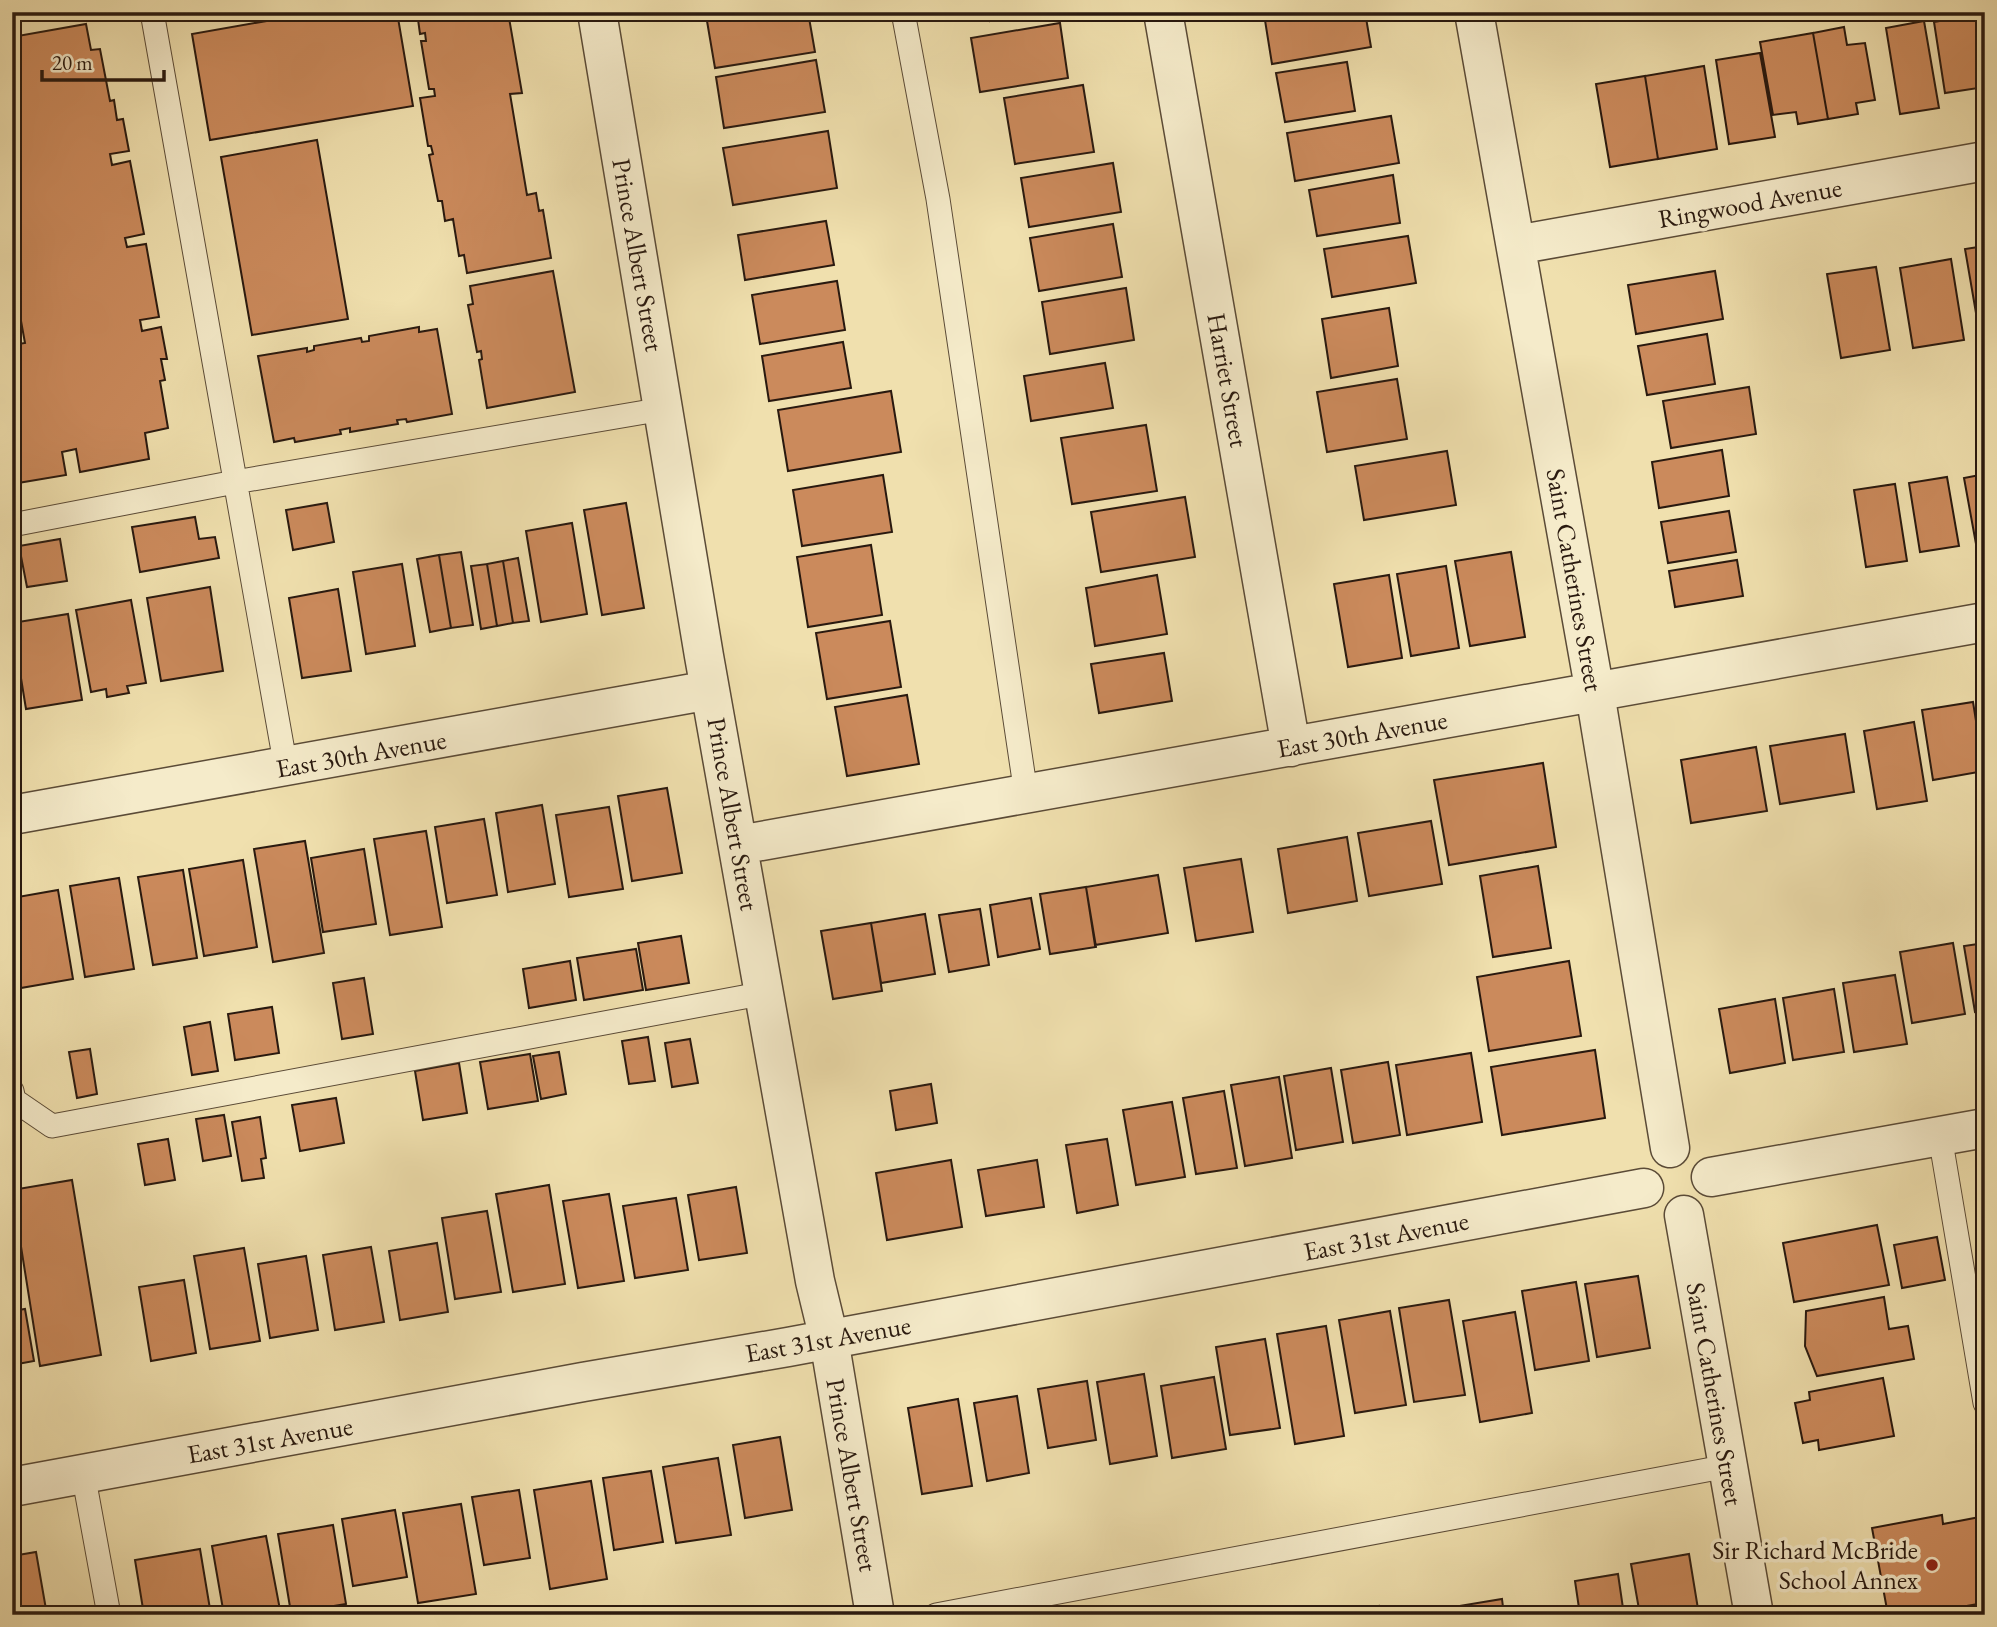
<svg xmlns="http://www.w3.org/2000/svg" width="1997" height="1627" font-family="'EB Garamond',serif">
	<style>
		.building { fill: #cb8a5c; stroke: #29190f; stroke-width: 2 }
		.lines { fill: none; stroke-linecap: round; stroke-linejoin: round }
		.service-casing { stroke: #5b4b37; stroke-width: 25 }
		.minor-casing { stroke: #5b4b37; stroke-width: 41 }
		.service { stroke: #f5ebca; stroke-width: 23 }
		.minor { stroke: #f5ebca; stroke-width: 38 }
		.poi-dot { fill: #8f2418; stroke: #f5ebca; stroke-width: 2.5 }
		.labels { text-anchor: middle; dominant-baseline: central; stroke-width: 7; stroke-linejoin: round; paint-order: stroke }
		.street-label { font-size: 26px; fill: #29190f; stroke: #f5ebca }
		.poi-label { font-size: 26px; fill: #29190f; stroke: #f5ebca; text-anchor: end }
	</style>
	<rect width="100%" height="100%" fill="#f0e0ae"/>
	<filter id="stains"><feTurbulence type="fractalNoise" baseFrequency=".00286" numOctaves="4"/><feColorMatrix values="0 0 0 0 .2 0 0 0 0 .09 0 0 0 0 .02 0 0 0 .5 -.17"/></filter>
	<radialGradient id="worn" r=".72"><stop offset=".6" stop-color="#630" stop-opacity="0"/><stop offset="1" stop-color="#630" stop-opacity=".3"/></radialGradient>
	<path class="building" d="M318,12H397L413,106L210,140L192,34Z
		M417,12H508L522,93L510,94L527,195L536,193L539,211L543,210L551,258L467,273L464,255L459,256L453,219L445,221L442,201H438L429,155L433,154L431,146H428L420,98L435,96L434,89H429L421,41H426L425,33L420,34Z
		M760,12H808L815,52L715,68L707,21Z
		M989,12H1045L990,21Z
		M1273,12H1365L1371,47L1272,64L1264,14Z
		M1985,13V87L1945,93L1934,22Z
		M1924,21L1939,108L1900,114L1886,28Z
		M1060,23L1068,78L980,92L971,38Z
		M86,24L91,50L100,49L110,101L114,100L117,120L123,119L129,151L110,154L112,165L130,161L144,234L125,238L127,247L146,244L159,317L140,320L142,331L161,327L167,359H161L165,380L160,381L168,428L145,433L149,459L80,472L76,449L62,452L66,475L12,484V345L25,343L19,310L12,311V57L15,56L12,37Z
		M1844,27L1847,45L1865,43L1875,100L1856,103L1858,114L1828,119L1813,33Z
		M1813,33L1828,119L1798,124L1796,112L1773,115L1760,42Z
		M1760,53L1775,137L1729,144L1716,60Z
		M816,60L825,112L724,128L716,77Z
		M1347,62L1355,111L1285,122L1276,73Z
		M1704,66L1717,149L1658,159L1645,76Z
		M1645,76L1658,159L1610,167L1596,84Z
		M1083,85L1094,152L1015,164L1004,98Z
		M1391,116L1399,163L1295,181L1287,133Z
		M828,131L837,188L733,205L723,148Z
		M317,140L348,319L252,335L221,157Z
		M1113,163L1121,212L1029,227L1021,178Z
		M1393,175L1400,223L1317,236L1309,190Z
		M826,221L834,265L745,280L738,235Z
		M1113,224L1122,277L1039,291L1030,238Z
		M1408,236L1416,283L1332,297L1324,249Z
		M1985,246V311L1976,313L1965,249Z
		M1951,259L1964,340L1913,348L1900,268Z
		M1876,267L1890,350L1841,358L1827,274Z
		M553,271L575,392L487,408L479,360L482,359L481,351L477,352L468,305L473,304L470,286Z
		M1715,271L1723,319L1636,334L1628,285Z
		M837,281L845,330L760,344L752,295Z
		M1126,288L1134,340L1050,354L1042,302Z
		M1389,308L1398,366L1331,378L1322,319Z
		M419,327V332L437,329L452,414L407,422L406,419L397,420L398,424L350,432V428L340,430L341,434L295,442L294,438L274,442L258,356L307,348V352L314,350V346L361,338L362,342L369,341V336Z
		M1707,334L1715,384L1647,395L1638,346Z
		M843,342L851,388L769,401L762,356Z
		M1105,363L1113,408L1031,421L1024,376Z
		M1397,379L1407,439L1327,452L1317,392Z
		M1749,387L1756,434L1671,448L1663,401Z
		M891,391L901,452L788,471L778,410Z
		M1146,425L1157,491L1072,504L1061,438Z
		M1722,450L1729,496L1659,508L1652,462Z
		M1447,451L1456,505L1364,520L1355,466Z
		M1985,474V543L1976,544L1964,478Z
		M883,475L892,532L802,546L793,490Z
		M1947,477L1959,546L1920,552L1909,483Z
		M1895,484L1907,561L1866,567L1854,490Z
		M1185,497L1195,557L1101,572L1091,512Z
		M327,503L334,542L293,550L286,510Z
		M626,503L644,608L602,615L584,510Z
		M1729,511L1736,552L1668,563L1661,522Z
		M195,517L199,539L215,537L219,558L140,572L132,527Z
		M572,523L587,614L541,622L526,531Z
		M60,539L67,581L27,587L19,546Z
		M871,545L882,615L808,627L797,557Z
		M461,552L473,625L451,628L439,555Z
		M1511,552L1525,637L1470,646L1455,561Z
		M439,555L451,628L430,632L417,559Z
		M518,558L529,621L513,623L503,561Z
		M1737,560L1743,596L1675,607L1669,571Z
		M503,561L513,623L497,626L487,564Z
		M402,564L415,646L366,654L353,572Z
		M487,564L497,626L481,629L471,566Z
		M1446,566L1459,648L1411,656L1397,574Z
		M1157,575L1167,634L1095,646L1086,588Z
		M1389,575L1402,658L1348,667L1334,584Z
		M210,587L223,671L161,681L147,598Z
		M338,589L351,671L302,678L289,598Z
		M131,600L146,683L127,686L129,693L107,697L106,689L91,692L76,610Z
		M68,614L82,700L26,709L12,623Z
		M890,621L901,687L827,699L816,633Z
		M1164,653L1172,701L1099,713L1091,664Z
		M12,670L18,708L12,709Z
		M907,695L919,764L847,776L835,707Z
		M1973,702L1984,771L1933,780L1922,710Z
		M1914,722L1927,801L1877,809L1864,731Z
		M1845,734L1854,792L1780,804L1770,746Z
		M1756,747L1767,811L1691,823L1681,760Z
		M1543,763L1556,847L1449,865L1434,780Z
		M667,788L682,873L632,881L618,796Z
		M542,805L555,884L508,892L496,813Z
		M609,807L623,889L569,897L556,815Z
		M484,819L497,895L447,903L435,827Z
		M1431,821L1442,884L1369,896L1358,833Z
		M426,831L442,927L390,935L374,839Z
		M1347,837L1357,901L1288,913L1278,849Z
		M305,841L324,953L273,962L254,849Z
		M364,849L376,924L323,932L311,858Z
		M1241,859L1253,932L1196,941L1184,868Z
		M243,860L257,947L204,956L189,869Z
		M1538,866L1551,948L1493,957L1480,876Z
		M183,870L197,958L153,965L138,877Z
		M1158,875L1168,933L1095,945L1086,887Z
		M119,878L134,969L85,977L70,886Z
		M1086,887L1096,947L1050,954L1040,894Z
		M58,890L73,979L15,989L12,969V898Z
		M1031,898L1040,949L998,957L990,905Z
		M980,909L989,965L949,972L939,915Z
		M925,914L935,974L881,983L871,923Z
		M871,923L882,991L833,999L821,931Z
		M681,936L689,983L646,990L638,943Z
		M1953,943L1965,1014L1912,1023L1900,952Z
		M1985,943V1010L1975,1012L1964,946Z
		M636,949L643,990L584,1000L577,958Z
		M570,961L576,1000L529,1008L523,969Z
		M1569,961L1581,1036L1489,1051L1477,977Z
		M1895,975L1907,1044L1854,1052L1843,983Z
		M364,978L373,1034L342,1039L333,983Z
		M1834,989L1844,1052L1793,1060L1783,998Z
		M1775,999L1785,1063L1730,1073L1719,1009Z
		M272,1007L279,1053L235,1060L228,1014Z
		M210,1022L218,1071L192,1075L184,1027Z
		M648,1037L655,1081L629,1084L622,1041Z
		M690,1039L698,1083L672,1087L665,1043Z
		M90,1049L97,1094L77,1098L69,1052Z
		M1595,1050L1605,1118L1502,1135L1491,1067Z
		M559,1052L566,1094L541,1099L533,1056Z
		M1471,1053L1482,1122L1407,1135L1396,1065Z
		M530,1054L538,1101L488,1109L480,1062Z
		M1388,1062L1400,1135L1353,1143L1341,1070Z
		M459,1063L467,1113L423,1120L415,1071Z
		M1331,1068L1343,1142L1296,1150L1284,1076Z
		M1279,1077L1292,1158L1245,1166L1231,1085Z
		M931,1084L937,1123L896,1130L890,1091Z
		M1224,1091L1237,1168L1196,1174L1183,1098Z
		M336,1098L344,1143L300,1151L292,1105Z
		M1172,1102L1185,1177L1136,1185L1123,1110Z
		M224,1115L231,1156L203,1161L196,1119Z
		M260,1117L266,1158L261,1159L264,1178L242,1181L232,1122Z
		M168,1139L175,1180L145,1185L138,1144Z
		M1107,1139L1118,1205L1077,1213L1066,1145Z
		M951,1160L962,1227L887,1240L876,1173Z
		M1037,1160L1044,1207L986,1216L978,1170Z
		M72,1180L101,1355L40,1366L12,1190Z
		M549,1185L565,1284L513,1292L496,1194Z
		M736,1187L747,1253L699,1260L688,1195Z
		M609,1194L624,1281L578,1288L563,1201Z
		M676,1198L688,1270L635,1278L623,1206Z
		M487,1211L501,1292L455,1299L442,1218Z
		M1877,1225L1889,1285L1794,1302L1783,1243Z
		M1937,1237L1945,1280L1902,1288L1894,1245Z
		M437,1243L448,1312L400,1320L389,1251Z
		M371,1247L384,1322L335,1330L323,1255Z
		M244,1248L260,1341L210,1349L194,1256Z
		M306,1256L318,1330L270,1338L258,1264Z
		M1638,1276L1650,1348L1597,1357L1585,1284Z
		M184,1280L196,1353L151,1361L139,1287Z
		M1576,1282L1589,1361L1535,1370L1522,1291Z
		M1884,1297L1889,1329L1908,1326L1914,1359L1817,1376L1805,1346L1806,1311Z
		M1449,1300L1465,1395L1414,1402L1399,1308Z
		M25,1309L34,1361L12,1365V1311Z
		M1390,1311L1406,1405L1355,1413L1339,1320Z
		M1515,1312L1532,1413L1480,1422L1463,1321Z
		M1326,1326L1344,1436L1295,1444L1277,1334Z
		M1265,1339L1280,1428L1230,1435L1216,1347Z
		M1144,1374L1157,1456L1110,1464L1097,1382Z
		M1214,1377L1226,1449L1172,1458L1161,1386Z
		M1883,1378L1894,1436L1819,1450L1818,1440L1803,1443L1795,1403L1810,1400L1809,1392Z
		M1087,1381L1096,1440L1048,1448L1038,1389Z
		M1017,1396L1029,1473L987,1481L974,1403Z
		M958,1399L972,1486L922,1494L908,1408Z
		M780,1437L792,1510L745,1518L733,1445Z
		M718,1458L731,1535L676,1543L663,1467Z
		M651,1471L663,1542L614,1550L603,1478Z
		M591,1481L607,1579L550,1589L534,1490Z
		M519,1490L530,1558L484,1565L472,1497Z
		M461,1504L476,1594L418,1603L403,1513Z
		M395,1510L407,1577L353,1586L342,1519Z
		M1942,1515L1943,1524L1985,1516V1606L1984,1603L1916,1615H1888L1872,1528Z
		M333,1525L346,1604L291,1613L278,1534Z
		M266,1536L281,1615H224L212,1546Z
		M200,1549L211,1615H144L135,1560Z
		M36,1552L47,1615H12V1556Z
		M1689,1554L1699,1615H1640L1631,1564Z
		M1618,1574L1624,1615H1580L1575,1581Z
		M1502,1599L1504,1615H1454L1453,1607Z
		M1379,1606L1380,1615H1325V1614Z"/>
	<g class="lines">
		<g class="service-casing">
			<path id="service" d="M152,12L286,768
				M903,12L938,199L1026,794
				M12,525L235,482L663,409
				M12,1091L14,1100L52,1126L765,993
				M1940,1136L1985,1403
				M83,1473L109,1615
				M936,1615L1728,1466"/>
		</g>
		<g class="minor-casing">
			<path id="minor" d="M597,12L704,656L815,1281L829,1339L875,1615
				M1163,12L1291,747
				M1474,12L1595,693L1670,1148
				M1516,245L1985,161
				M12,815L710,690
				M739,845L1985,622
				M1711,1177L1985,1128
				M1684,1215L1754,1615
				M12,1487L583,1382L788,1347L1644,1188"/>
		</g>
		<use href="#service" class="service"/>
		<use href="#minor" class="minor"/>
	</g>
	<circle class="poi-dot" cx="1932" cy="1565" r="7"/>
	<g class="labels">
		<g class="street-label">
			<text transform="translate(1750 203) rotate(-10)">Ringwood Avenue</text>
			<text transform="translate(638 255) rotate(80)">Prince Albert Street</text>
			<text transform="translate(1228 380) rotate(80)">Harriet Street</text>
			<text transform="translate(1575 580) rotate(80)">Saint Catherines Street</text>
			<text transform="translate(1362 734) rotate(-10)">East 30th Avenue</text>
			<text transform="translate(361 754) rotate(-10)">East 30th Avenue</text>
			<text transform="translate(733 814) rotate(80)">Prince Albert Street</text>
			<text transform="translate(1386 1236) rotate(-11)">East 31st Avenue</text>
			<text transform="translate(828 1339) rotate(-10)">East 31st Avenue</text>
			<text transform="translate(1715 1394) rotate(80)">Saint Catherines Street</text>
			<text transform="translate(270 1440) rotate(-10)">East 31st Avenue</text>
			<text transform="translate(852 1475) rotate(80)">Prince Albert Street</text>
		</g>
		<g class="poi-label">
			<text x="1918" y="1550">Sir Richard McBride<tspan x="1918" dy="30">School Annex</tspan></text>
		</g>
	</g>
	<rect width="1997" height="1627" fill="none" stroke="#f0e0ae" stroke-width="42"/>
	<rect x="14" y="14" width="1969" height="1599" fill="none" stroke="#29190f" stroke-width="3.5"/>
	<rect x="21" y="21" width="1955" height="1585" fill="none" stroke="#29190f" stroke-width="2"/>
	<path d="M42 70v10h122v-10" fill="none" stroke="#29190f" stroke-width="3.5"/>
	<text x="52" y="70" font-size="21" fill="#29190f" stroke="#f5ebca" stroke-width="5" paint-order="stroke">20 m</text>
	<rect width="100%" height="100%" filter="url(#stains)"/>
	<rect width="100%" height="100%" fill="url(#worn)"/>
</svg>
